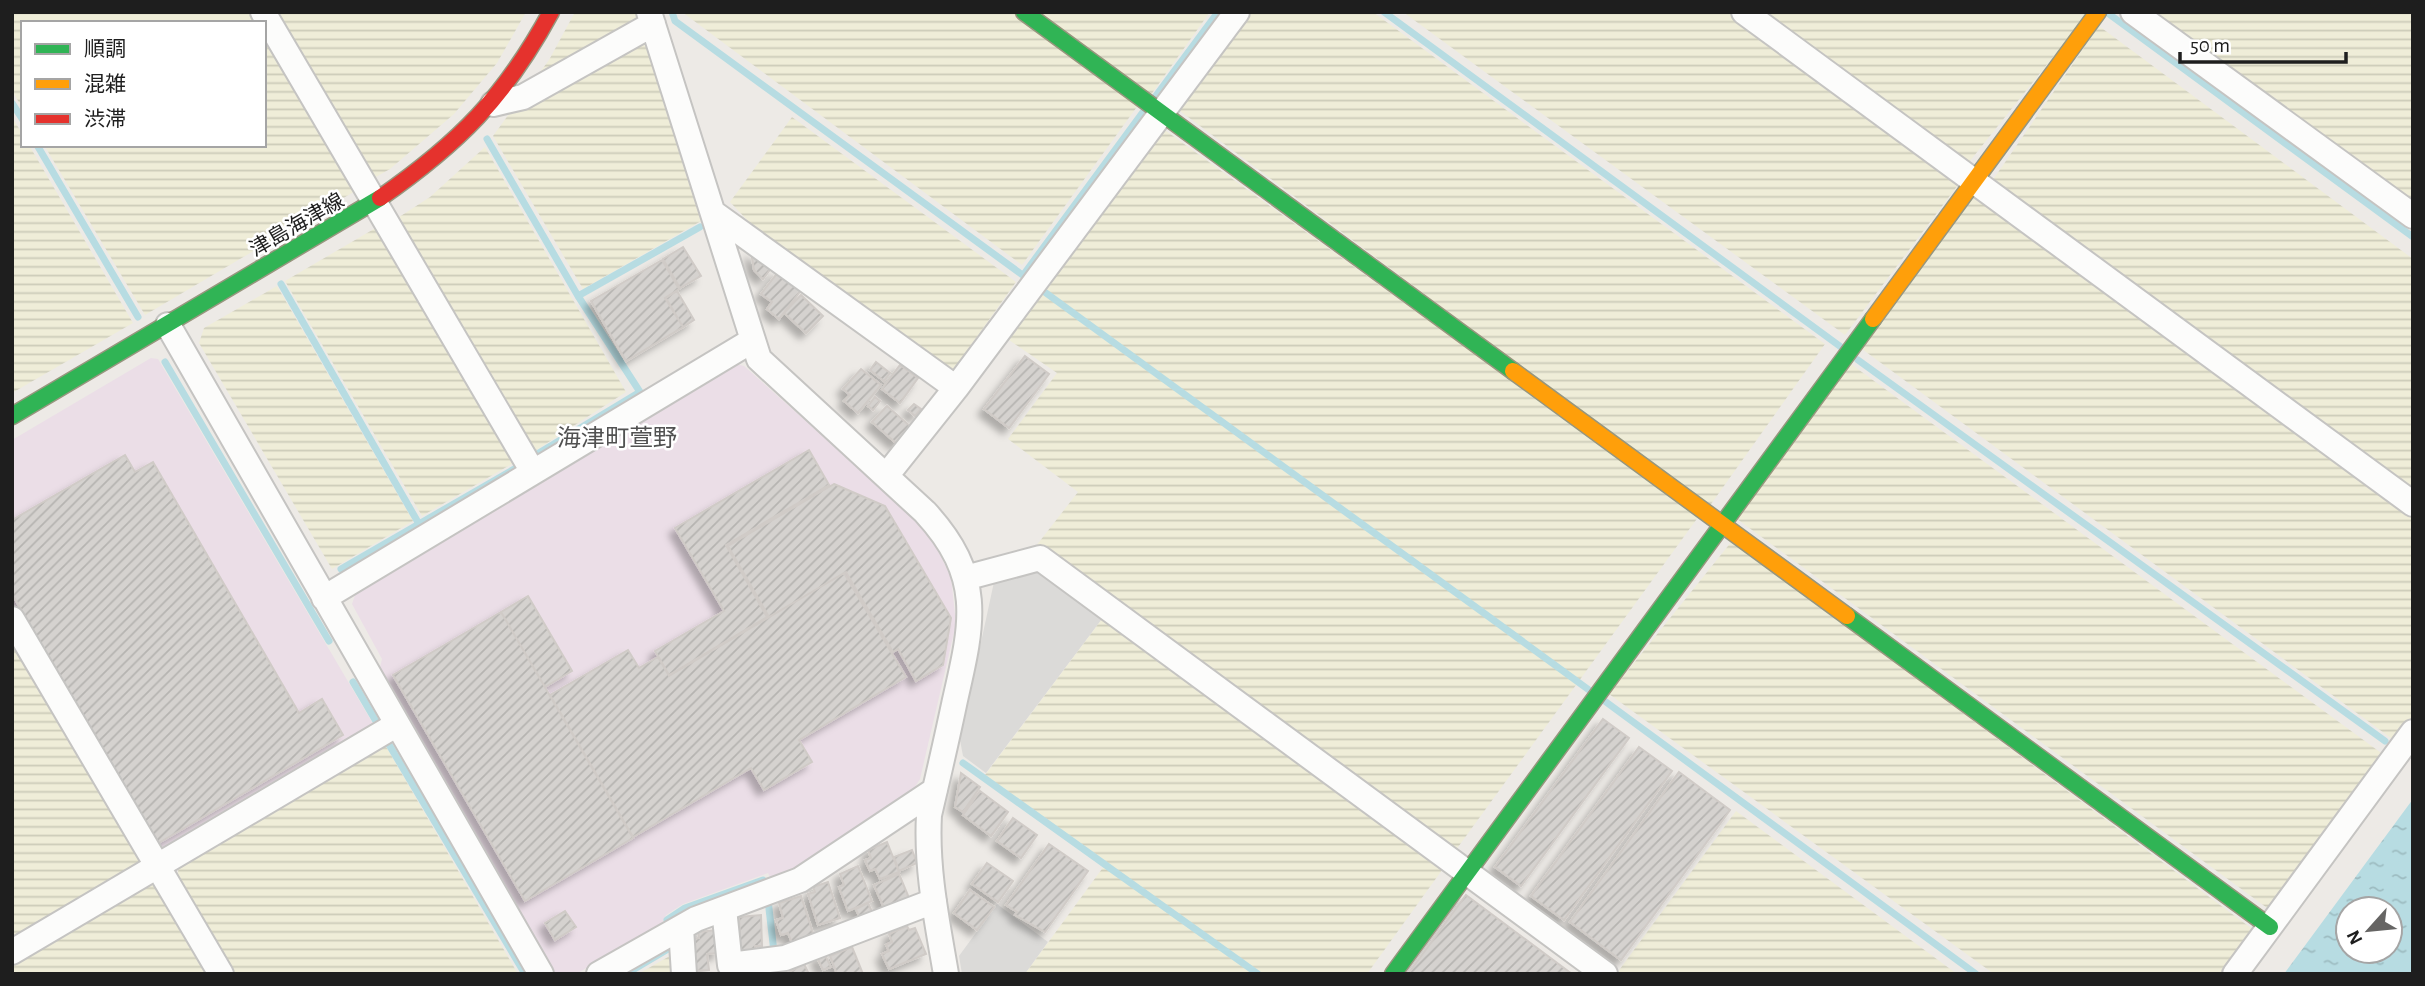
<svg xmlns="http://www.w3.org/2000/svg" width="2425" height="986" font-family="'Alegreya Sans','Noto Sans JP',sans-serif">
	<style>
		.industrial { fill: #ebdee7 }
		.religious { fill: #dbdad8 }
		.farmland { fill: url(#farmland-rules) }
		.water { fill: url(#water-ripples); fill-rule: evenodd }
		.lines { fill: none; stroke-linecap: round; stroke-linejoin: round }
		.stream { stroke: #b7dce2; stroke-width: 7 }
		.building { fill: url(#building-hatch); stroke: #d0cbc7; stroke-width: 2; filter: url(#shadow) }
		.street-casing { stroke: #c5c4c2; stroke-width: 28 }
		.fast-casing { stroke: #97967e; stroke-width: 19 }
		.slow-casing { stroke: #97967e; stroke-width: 19 }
		.jam-casing { stroke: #97967e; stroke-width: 19 }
		.street { stroke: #fcfcfb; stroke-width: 24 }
		.fast { stroke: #30b455; stroke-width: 16 }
		.slow { stroke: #ff9f0a; stroke-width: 16 }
		.jam { stroke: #e5322d; stroke-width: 16 }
		.labels { text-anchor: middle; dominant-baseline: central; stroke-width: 5; stroke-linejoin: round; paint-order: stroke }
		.street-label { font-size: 21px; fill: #1e1e1e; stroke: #fff }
		.quarter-label { font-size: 24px; fill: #515151; stroke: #fff }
	</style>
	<defs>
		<pattern id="farmland-rules" width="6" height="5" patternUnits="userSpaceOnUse" patternTransform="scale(1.75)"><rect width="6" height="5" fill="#efedd8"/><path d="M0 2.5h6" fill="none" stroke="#cccbb9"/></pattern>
		<pattern id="water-ripples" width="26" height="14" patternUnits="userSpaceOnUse" patternTransform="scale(1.75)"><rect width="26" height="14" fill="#b7dce2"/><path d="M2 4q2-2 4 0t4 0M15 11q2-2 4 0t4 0" fill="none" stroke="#9dbcc1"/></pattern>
		<pattern id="building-hatch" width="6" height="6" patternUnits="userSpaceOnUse" patternTransform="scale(1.75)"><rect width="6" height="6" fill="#d5d2cf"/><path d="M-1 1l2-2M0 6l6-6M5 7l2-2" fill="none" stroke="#b6b4b1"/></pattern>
		<filter id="shadow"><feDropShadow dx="-6" dy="6" stdDeviation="3.5" flood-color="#0004"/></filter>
	</defs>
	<rect width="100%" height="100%" fill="#edeae6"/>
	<path class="industrial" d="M151,358L158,359L376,729L164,854L12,608V440Z
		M732,363L744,366L919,522L932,539L951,577L956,624L920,779L913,790L794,873L772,881L768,873L683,904L666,915L661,925L576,974H554L378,675L382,659L352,604L358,587Z"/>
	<path class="religious" d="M1040,567L1105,615L986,773L963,756L960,740L994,582Z
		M997,904L1048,942L1025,974H962L959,956Z"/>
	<path class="farmland" d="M12,12H256L262,23H23V109L12,91Z
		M269,12H526L497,63L454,114L390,169L374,178Z
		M575,12H636L639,22L529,87L549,60Z
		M682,12H1014L1139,104L1022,265Z
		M1035,12H1210L1150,96Z
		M1246,12H1373L1825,344L1709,507L1176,108Z
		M1403,12H1732L1954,176L1958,185L1845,335Z
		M1755,12H2089L1966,166Z
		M2145,12H2413V205Z
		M2099,26L2413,259V495L1990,184Z
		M264,27L357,190L145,315L44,145H264Z
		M645,41L701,221L583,289L493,136L511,111Z
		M12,117L23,135V145H29L133,323L12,393Z
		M792,117L1016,282L949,376L769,243L730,202Z
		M1162,128L1699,516L1453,854L1036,546L1078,492L1008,439L1057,373L1009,340Z
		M485,147L626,392L530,454L393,221L430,197Z
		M1975,195L2413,510V725L2399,744L1862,349Z
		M379,226L517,461L422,516L285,281Z
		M277,286L413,521L332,569L199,343L204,328Z
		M1851,364L2388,758L2274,913L1737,519Z
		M1732,541L2259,934L2229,974H1994L1609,694Z
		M1105,615L1445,866L1367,974H1025L1107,862L985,775Z
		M12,645L141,860L139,870L12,943Z
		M384,743L518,974H235L177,876L180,863Z
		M1736,811L1957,974L1617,973Z
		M145,883H153L206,974H12V963Z
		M675,953L676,974H638Z"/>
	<path class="water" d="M2413,799V974H2284ZM2348,909H2390V951H2348Z"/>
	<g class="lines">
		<path class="stream" d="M672,12L675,21L1028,279
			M1384,12L1841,347
			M2109,14L2413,237
			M1155,97L1218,12
			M12,103L23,120
			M487,139L578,296
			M37,145L138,317
			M1024,274L1143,112
			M281,284L419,524
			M1046,293L1589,690
			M1858,360L2385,741
			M165,362L329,641
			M534,456L640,392L578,296L700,227
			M341,569L516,468
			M353,682L377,723
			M1606,702L1976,974
			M388,743L525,974
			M963,763L1258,974
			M768,900L774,952
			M667,920L685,908L763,880
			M626,974L668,949V945"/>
	</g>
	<path class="building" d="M683,247L701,276L680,288L663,259Z
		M751,252L772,267L763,279L754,270Z
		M662,260L679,289L665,298L683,327L626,361L591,301Z
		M779,271L802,289L779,319L767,309L772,302L761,294Z
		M677,291L694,320L683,327L666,298Z
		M801,295L823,316L806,333L784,313Z
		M1025,356L1049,374L1009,428L984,409Z
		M876,362L890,373L884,381L870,370Z
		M900,365L918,378L900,403L882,389Z
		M861,369L881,385L858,413L844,401L850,395L843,389Z
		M875,397L880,401L873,410L868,406Z
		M914,404L921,409L915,416L908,410Z
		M887,406L911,427L897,444L872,422Z
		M809,450L829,485L726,545L767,617L669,675L655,651L724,611L675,528Z
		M125,455L135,472L153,462L299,713L322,699L343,735L157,844L12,594V520Z
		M834,484L885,506L951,618L943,665L916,681L898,649L893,652L846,572L769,617L728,546Z
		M844,573L906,677L799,740L812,762L764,790L751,768L633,837L550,695L628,650L639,668L658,657L669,676Z
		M528,596L572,671L545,687L501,612Z
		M501,612L633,838L525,901L393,675Z
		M1603,719L1629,738L1521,886L1495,867Z
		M1639,747L1672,771L1564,920L1531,896Z
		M1679,772L1730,810L1621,960L1570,922Z
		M961,773L980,787L963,812L955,807Z
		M980,791L1008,812L991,836L963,815Z
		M1013,818L1037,835L1021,858L997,841Z
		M887,842L899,872L880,879L875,869L870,871L865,860L871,858L868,850Z
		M1049,844L1088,871L1045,932L1015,915L1017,912L1006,905Z
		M912,850L917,863L899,871L894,857Z
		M987,863L1013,881L998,902L972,884Z
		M858,866L872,901L848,911L839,887L844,885L840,874Z
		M899,874L909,898L884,908L874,885Z
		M828,882L840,918L818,925L808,894L815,892L813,887Z
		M970,890L994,907L977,930L954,913Z
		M1466,895L1572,974H1408Z
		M801,896L814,936L792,943L788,933L781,935L776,920L783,918L779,903Z
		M868,903L873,914L860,919L856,909Z
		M565,911L576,927L555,940L545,923Z
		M761,915L762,946H755L756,955L741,956L739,917Z
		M907,926L909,930L915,928L926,954L889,969L882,954L889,951L886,945L892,942L889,934Z
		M717,930L719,953L707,954L709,970L691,971L689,939L699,938L698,932Z
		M852,947L863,974H837L830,956Z
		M824,953L831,967L823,970L817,957Z
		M804,964L809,974H786Z"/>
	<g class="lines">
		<g class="street-casing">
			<path id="street" d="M263,12L533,472
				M649,12L759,359L925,512C984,576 973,622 955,700C947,738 938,777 929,815C926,869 937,921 946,974
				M1744,12L2413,504
				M2133,12L2413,216
				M493,104L523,97L653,24
				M715,214L956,388
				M168,325L541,974
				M886,476L956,388L1237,12
				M965,578L1040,558L1605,974
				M324,598L753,340
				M12,619L221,974
				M724,909L730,965L785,958L934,901
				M681,928L684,974
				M12,952L396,725
				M599,974L696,919L800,880L935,790
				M2235,974L2413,732"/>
		</g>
		<g class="fast-casing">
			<path id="fast" d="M1024,12L1513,371
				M12,416L380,198
				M1847,616L2270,927
				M1393,974L1873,319"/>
		</g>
		<g class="slow-casing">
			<path id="slow" d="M1873,319L2098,12
				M1513,371L1847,616"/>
		</g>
		<g class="jam-casing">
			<path id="jam" d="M380,198C459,143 505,97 551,12"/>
		</g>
		<use href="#street" class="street"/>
		<use href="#fast" class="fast"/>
		<use href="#slow" class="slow"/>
		<use href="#jam" class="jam"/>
	</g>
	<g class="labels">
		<g class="street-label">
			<text transform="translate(297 225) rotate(-30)">津島海津線</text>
		</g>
		<g class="quarter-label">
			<text x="617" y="439">海津町萱野</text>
		</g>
	</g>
	<rect width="2425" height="986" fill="none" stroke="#1e1e1e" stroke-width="28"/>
	<rect x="21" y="21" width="245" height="126" fill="#ffffff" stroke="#a5a5a5" stroke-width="2"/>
	<rect x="35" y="44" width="35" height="10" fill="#30b455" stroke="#a5a5a5" stroke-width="2"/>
	<text x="84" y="56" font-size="21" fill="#1e1e1e">順調</text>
	<rect x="35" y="79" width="35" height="10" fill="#ff9f0a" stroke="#a5a5a5" stroke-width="2"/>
	<text x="84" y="91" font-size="21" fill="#1e1e1e">混雑</text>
	<rect x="35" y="114" width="35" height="10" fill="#e5322d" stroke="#a5a5a5" stroke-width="2"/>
	<text x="84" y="126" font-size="21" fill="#1e1e1e">渋滞</text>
	<g transform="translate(2369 930) rotate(243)"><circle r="33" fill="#ffffff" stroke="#a5a5a5" stroke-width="2"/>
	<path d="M0-5L12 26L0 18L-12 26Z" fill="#666564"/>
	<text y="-10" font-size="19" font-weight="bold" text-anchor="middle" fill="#1e1e1e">N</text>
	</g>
	<path d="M2180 52v10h166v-10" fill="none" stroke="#1e1e1e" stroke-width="3.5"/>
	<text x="2190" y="52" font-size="21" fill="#1e1e1e" stroke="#ffffff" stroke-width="5" paint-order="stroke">50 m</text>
</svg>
